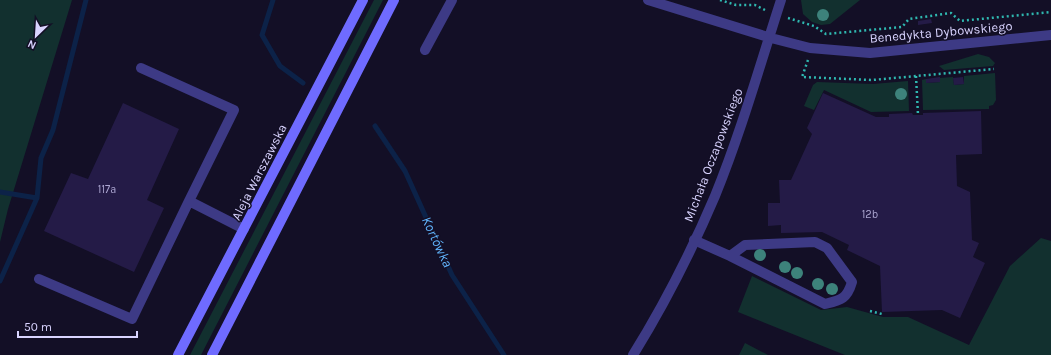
<svg xmlns="http://www.w3.org/2000/svg" width="1051" height="355" font-family="Karla,sans-serif">
	<style>
		.green { fill: #12302f }
		.lines { fill: none; stroke-linecap: round; stroke-linejoin: round }
		.stream { stroke: #0c2248; stroke-width: 5 }
		.building { fill: #241b47 }
		.path { stroke: #2fb8b0; stroke-width: 2.5; stroke-dasharray: 2 3; stroke-linecap: butt }
		.service { stroke: #3d3a85; stroke-width: 10 }
		.minor { stroke: #3d3a85; stroke-width: 10 }
		.secondary { stroke: #6f6bff; stroke-width: 10 }
		.tree { fill: #3d827b }
		.labels { text-anchor: middle; dominant-baseline: central; stroke-width: 3; stroke-linejoin: round; paint-order: stroke }
		.number-label { font-size: 11px; fill: #aca6d1 }
		.street-label { font-size: 13px; fill: #d9d4ff; stroke: #130f26 }
		.water-label { font-size: 14px; font-style: italic; fill: #62b6ff; stroke: #130f26 }
	</style>
	<rect width="100%" height="100%" fill="#130f26"/>
	<path class="green" d="M0,0H72L8,209L0,242Z
		M374,0H383L201,355H190Z
		M801,0H860L830,24L821,25L812,22L803,14Z
		M978,54L989,57L995,63L993,66L944,70L939,66Z
		M995,73L996,100L993,105L989,106V109L923,110L922,80L926,79V83L940,82V78L953,77L954,85L964,84V76Z
		M908,81L909,111L871,112L824,90L814,110L804,106L813,85L817,82L873,84Z
		M1041,238L1051,241V355H845L738,312L752,276L821,310L847,307L883,317H908L969,345L1010,266Z
		M745,343L768,355H739Z"/>
	<g class="lines">
		<path class="stream" d="M273,0L262,35L280,66L303,83
			M375,126L405,171L452,275L504,355
			M0,192L37,198
			M0,281L37,198L41,158L53,130L86,0"/>
	</g>
	<path class="building" d="M931,19L932,23L918,25V21Z
		M940,77V82L926,83V79Z
		M963,77L964,84L954,85L953,78Z
		M823,93L876,117H889V114L912,113L913,115H923V113L981,111L982,154L956,155L957,186L970,192L972,240L979,243L973,257L985,263L960,318L942,310L882,312L880,266L847,250L849,245L822,232L781,233V225L768,226V203H780L779,180H791L812,134L807,128Z
		M123,103L179,129L147,200L164,208L134,272L44,231L71,173L88,179Z"/>
	<g class="lines">
		<path class="path" d="M720,0L736,5H755L765,10
			M788,18L814,26L826,34L902,27L909,19L951,13L960,21L1051,12
			M808,60L802,77L872,80L994,69
			M916,76L918,115
			M870,311L882,314"/>
		<path class="service" d="M425,50L452,0
			M141,68L234,110L189,201
			M694,240L730,256L745,245L815,242L827,248L852,282C847,299 841,300 825,304L730,256
			M39,279L132,319L189,201L244,229"/>
		<path class="minor" d="M648,0L771,38L810,48L870,53L1051,35
			M633,355C664,305 692,250 715,196C741,132 760,65 781,0"/>
		<path class="secondary" d="M178,355L363,0
			M212,355L394,0"/>
	</g>
	<g class="tree">
		<circle cx="823" cy="15" r="6"/>
		<circle cx="901" cy="94" r="6"/>
		<circle cx="760" cy="255" r="6"/>
		<circle cx="785" cy="267" r="6"/>
		<circle cx="797" cy="273" r="6"/>
		<circle cx="818" cy="284" r="6"/>
		<circle cx="832" cy="289" r="6"/>
	</g>
	<g class="labels">
		<g class="number-label">
			<text x="107" y="189">117a</text>
			<text x="870" y="214">12b</text>
		</g>
		<g class="street-label">
			<text transform="translate(941 32) rotate(-5)">Benedykta Dybowskiego</text>
			<text transform="translate(713 155) rotate(-69)">Michała Oczapowskiego</text>
			<text transform="translate(259 172) rotate(-63)">Aleja Warszawska</text>
		</g>
		<g class="water-label">
			<text transform="translate(437 242) rotate(65)">Kortówka</text>
		</g>
	</g>
	<g transform="translate(36 36) rotate(205)" stroke="#130f26" stroke-width="3" paint-order="stroke">
	<path d="M0-3L7 15L0 10L-7 15Z" fill="#d9d4ff"/>
	<text y="-6" font-size="11" font-weight="bold" text-anchor="middle" fill="#d9d4ff">N</text>
	</g>
	<path d="M18 331v6h119v-6" fill="none" stroke="#d9d4ff" stroke-width="2"/>
	<text x="24" y="331" font-size="12" fill="#d9d4ff" stroke="#130f26" stroke-width="3" paint-order="stroke">50 m</text>
</svg>
